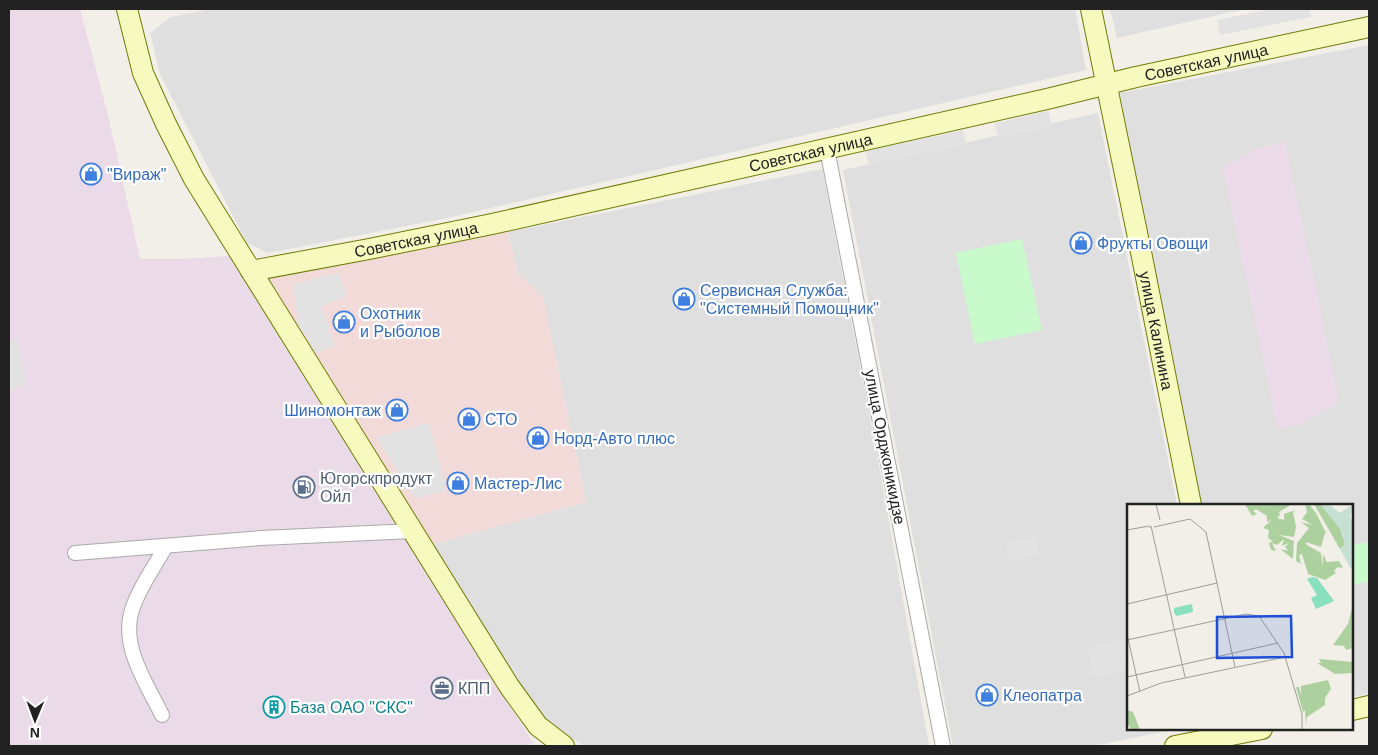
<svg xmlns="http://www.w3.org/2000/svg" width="1378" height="755" font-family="Arial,sans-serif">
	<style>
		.residential { fill: #e0dfdf }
		.commercial { fill: #f2dad9 }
		.industrial { fill: #ebdbe8 }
		.park { fill: #c8facc }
		.parking { fill: #e2e2e2 }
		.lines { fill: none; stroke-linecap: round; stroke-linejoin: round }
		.street-casing { stroke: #a9a9a9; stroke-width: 16 }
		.secondary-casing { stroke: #707d05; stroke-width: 22 }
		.street { stroke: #fff; stroke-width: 14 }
		.secondary { stroke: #f7fabf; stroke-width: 20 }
		.labels { text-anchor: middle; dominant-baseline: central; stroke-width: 4.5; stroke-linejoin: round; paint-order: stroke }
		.street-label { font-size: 16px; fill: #222; stroke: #fff }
		.shop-label { font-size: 16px; fill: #366cbe; stroke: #fff; text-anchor: start }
		.service-label { font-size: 16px; fill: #4e5e75; stroke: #fff; text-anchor: start }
		.culture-label { font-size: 16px; fill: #0d838f; stroke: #fff; text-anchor: start }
		.inset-road { fill: none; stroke: #9f9d99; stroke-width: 1 }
		.view { fill: #1d4ed8; fill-opacity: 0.15; stroke: #1d4ed8; stroke-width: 2.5 }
		.inset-edge { fill: none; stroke: #222; stroke-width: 2.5 }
	</style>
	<rect width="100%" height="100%" fill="#f2efe9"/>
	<path class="residential" d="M212,9H1075L1086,70L452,217L268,253L247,243L160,74L150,33L171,17Z
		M1110,9H1245L1117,38Z
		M1369,45V679L1352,683V505H1200L1120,93Z
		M1098,113L1177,505H1128V729H1176L1094,746H953L843,170Z
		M822,169L877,454L929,746H585L548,724L498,652L433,544L586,502L543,298L518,274L508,232Z"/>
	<path class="commercial" d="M508,232L518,274L543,297L586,502L433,544L263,278Z"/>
	<path class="industrial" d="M9,9H80L108,115L140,259H180L229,256L294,362L535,746H9Z
		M1285,142L1339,401L1303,424L1278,429L1223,168L1256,148Z"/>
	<path class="park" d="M1022,239L1042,330L975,344L956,253Z
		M1369,542V581L1352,585V545Z"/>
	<path class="parking" d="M1272,9H1309L1311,17L1220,35L1217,20Z
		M1049,111L1052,127L998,138L995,123Z
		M963,130L966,145L869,165L866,151Z
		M338,273L347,296L321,307L335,346L316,353L298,323L293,284Z
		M16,338L27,383L9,392V342Z
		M429,423L446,491L415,498L376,437Z
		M1036,537L1039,555L1010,561L1006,543Z
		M1121,639L1128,670L1094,677L1088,647Z
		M1369,679V694L1352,697V683Z"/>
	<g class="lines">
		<g class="street-casing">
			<path id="street" d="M827,149L943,746
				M75,553L261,538L413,531
				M162,715C146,682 119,645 133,607C140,586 155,566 166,546"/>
		</g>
		<g class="secondary-casing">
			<g id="secondary">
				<path d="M127,9L143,73L166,124L194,179L509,686L538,726L564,746"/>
				<path id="s1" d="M1091,9L1142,257L1191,505"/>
				<path id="s2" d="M251,271L369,249L492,224L1047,99L1136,77L1369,27"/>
				<path d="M1352,710L1369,706"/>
				<path d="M1175,746L1262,729"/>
			</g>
		</g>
		<use href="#street" class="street"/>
		<use href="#secondary" class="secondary"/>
	</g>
	<defs>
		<g id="shop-ring" transform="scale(1.125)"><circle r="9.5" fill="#fff" stroke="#3f7fe0" stroke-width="1.5"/><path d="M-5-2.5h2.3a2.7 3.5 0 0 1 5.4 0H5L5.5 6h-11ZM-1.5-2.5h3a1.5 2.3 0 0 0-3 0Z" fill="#3f7fe0"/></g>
		<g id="fuel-ring" transform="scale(1.125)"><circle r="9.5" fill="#fff" stroke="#5c6f8a" stroke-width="1.5"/><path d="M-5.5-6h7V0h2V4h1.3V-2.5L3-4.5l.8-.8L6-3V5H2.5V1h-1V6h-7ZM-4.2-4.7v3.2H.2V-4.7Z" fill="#5c6f8a"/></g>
		<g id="office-ring" transform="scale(1.125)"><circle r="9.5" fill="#fff" stroke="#5c6f8a" stroke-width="1.5"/><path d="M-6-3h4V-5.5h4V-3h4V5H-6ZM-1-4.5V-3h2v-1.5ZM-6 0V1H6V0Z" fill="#5c6f8a"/></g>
		<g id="building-ring" transform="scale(1.125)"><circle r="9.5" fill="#fff" stroke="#0f9aa8" stroke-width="1.5"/><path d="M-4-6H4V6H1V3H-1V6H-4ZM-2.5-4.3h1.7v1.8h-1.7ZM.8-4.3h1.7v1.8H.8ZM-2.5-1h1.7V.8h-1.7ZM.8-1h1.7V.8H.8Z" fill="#0f9aa8"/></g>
	</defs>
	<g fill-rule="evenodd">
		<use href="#shop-ring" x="91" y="174"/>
		<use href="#shop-ring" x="1081" y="243"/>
		<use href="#shop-ring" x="684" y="299"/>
		<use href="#shop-ring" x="344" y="322"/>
		<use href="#shop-ring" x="397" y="410"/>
		<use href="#shop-ring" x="469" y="419"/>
		<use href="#shop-ring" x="538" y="438"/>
		<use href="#shop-ring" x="458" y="483"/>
		<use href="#fuel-ring" x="304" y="487"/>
		<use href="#office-ring" x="442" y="688"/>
		<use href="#shop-ring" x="987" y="695"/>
		<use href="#building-ring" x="274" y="707"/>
	</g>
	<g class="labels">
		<g class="street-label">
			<text stroke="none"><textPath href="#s2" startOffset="978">Советская улица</textPath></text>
			<text stroke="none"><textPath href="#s2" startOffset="572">Советская улица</textPath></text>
			<text stroke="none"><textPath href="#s2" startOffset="168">Советская улица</textPath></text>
			<text stroke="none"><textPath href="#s1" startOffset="328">улица Калинина</textPath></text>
			<text transform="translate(885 447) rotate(79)">улица Орджоникидзе</text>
		</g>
		<g class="shop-label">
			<text x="107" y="174">"Вираж"</text>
			<text x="1097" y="243">Фрукты Овощи</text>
			<text x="700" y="290">Сервисная Служба:<tspan x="700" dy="18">"Системный Помощник"</tspan></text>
			<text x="360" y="313">Охотник<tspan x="360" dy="18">и Рыболов</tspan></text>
			<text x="381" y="410" text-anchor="end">Шиномонтаж</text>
			<text x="485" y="419">СТО</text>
			<text x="554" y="438">Норд-Авто плюс</text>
			<text x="474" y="483">Мастер-Лис</text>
			<text x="1003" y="695">Клеопатра</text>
		</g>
		<g class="service-label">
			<text x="320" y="478">Югорскпродукт<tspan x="320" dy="18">Ойл</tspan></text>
			<text x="458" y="688">КПП</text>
		</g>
		<g class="culture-label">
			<text x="290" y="707">База ОАО "СКС"</text>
		</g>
	</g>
	<g transform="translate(1127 504)">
		<rect width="226" height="226" fill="#f2efe9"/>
		<path d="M118,0H165L152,8L153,11L150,14L157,16V10L169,6L166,8L169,23L167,33L152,31L167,37L166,55L153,45L161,47L158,43L162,39L155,42L157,35L150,41L145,39L149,47L144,46L142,39L146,37L141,34L142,26L136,24L145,15L140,18V12L129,5L126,7L130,10L125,12ZM178,0H182L189,9L200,31L198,29L194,43L179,38L180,41L194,49L196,63V50L200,58L212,57L216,64L211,63L207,67L209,69L198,76L181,70L175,50L172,51L174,60L169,57L170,39L182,24L174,18L186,21L175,15L180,8ZM187,0H193L213,24L218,40L213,45ZM226,100V144L219,146L217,142L206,141L221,120ZM192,155L226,158V169L208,170L190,159H194ZM201,176L204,185L198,194V201L180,213L179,221L178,206L176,208L169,183H172L174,191V182ZM0,206L6,208L13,226H5L0,219Z" fill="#add19e"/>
		<path d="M193,0H202L213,9L226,0L223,13L227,21L226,63L224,65L213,45L218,40L214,26Z" fill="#c6e0d4"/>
		<path d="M185,73L190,74L207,97L189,105L184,94L190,91L180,75ZM65,100L66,108L50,112L47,109V104Z" fill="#88e0be"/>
		<path class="inset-road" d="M29,0L33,16M27,23L63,15L79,28L108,163M22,24L24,22L58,173M0,26L22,22M0,100L90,79M0,130L13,188M0,136L119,110L132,112L157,149L175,210V227M0,173L151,139M0,192L34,179L158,153"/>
		<path class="view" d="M164,112L165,153L90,154V113Z"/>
		<rect width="226" height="226" class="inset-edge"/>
	</g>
	<rect width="1378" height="755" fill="none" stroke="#222222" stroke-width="20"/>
	<g transform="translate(35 720) rotate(181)" stroke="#ffffff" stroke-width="4" paint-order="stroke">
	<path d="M0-4L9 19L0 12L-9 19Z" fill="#222222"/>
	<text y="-8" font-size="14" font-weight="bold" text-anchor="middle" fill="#222222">N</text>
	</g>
</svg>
